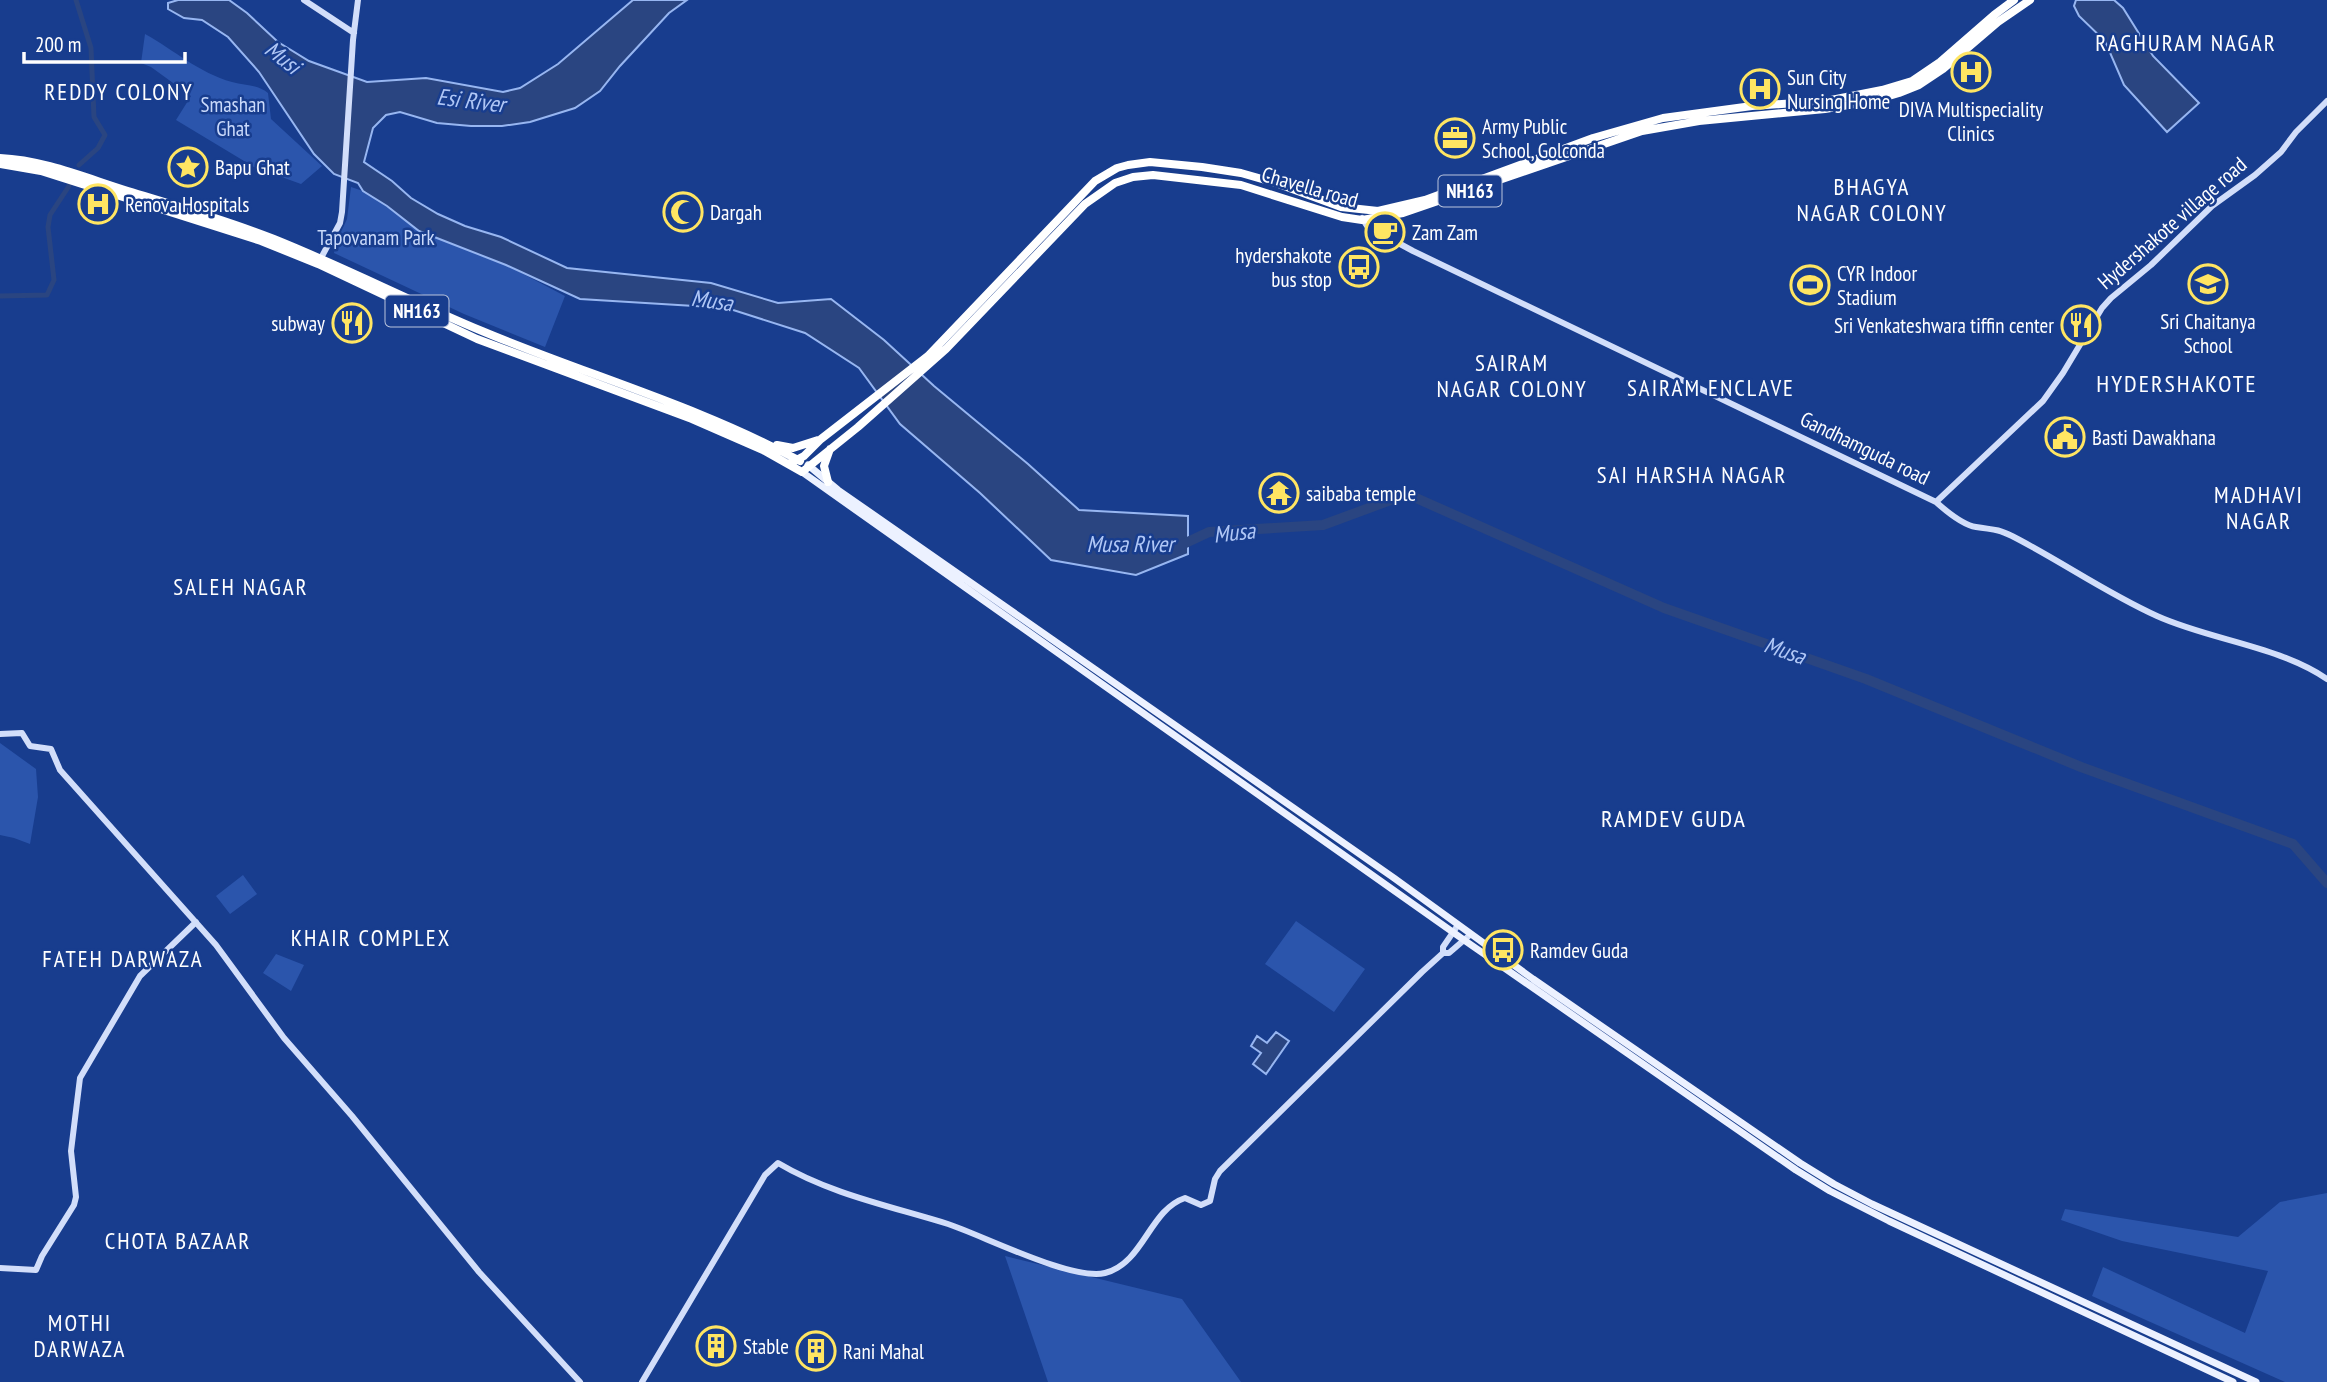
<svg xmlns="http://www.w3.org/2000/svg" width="2327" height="1382" font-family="'PT Sans Narrow',sans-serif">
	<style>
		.green { fill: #2b55ac }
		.water { fill: #2a4581; stroke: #97b6f1; stroke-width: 2 }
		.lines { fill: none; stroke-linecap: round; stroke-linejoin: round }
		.canal { stroke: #2a4581; stroke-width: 5 }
		.river { stroke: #2a4581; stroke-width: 10 }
		.secondary { stroke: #d2defa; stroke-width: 6 }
		.primary { stroke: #ecf1ff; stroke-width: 7 }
		.highway { stroke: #fff; stroke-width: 8 }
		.labels { text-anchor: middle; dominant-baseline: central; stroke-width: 5; stroke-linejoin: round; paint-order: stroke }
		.shield { fill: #183d8e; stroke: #bac5dd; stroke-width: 2 }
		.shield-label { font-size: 19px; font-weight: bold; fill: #fff }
		.poi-label { font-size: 21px; fill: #fff; stroke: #183d8e; text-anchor: start }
		.park-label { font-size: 21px; fill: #cadafb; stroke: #183d8e }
		.street-label { font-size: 21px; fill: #fff; stroke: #183d8e }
		.neighbourhood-label { font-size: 23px; letter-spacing: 2px; fill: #fff; stroke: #183d8e }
		.water-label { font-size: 23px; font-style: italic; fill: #b0c7f6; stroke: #183d8e }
		.quarter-label { font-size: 24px; letter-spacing: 2px; fill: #fff; stroke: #183d8e }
	</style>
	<rect width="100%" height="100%" fill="#183d8e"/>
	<path class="green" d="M145,34C174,50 199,73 232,82C245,86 257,84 268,93L271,119L322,166L301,184L254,167L176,120L191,96L151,67L141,63Z
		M351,187L363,191L387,206L419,231L506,265L565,296L545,347L464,314L334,253L335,245L347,219Z
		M0,743L36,769L38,797L30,844L14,838L0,835Z
		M243,875L257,894L230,914L216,896Z
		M1296,921L1365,969L1334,1012L1265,964Z
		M276,954L304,965L291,991L263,973Z
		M2327,1193V1382H2285L2092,1296L2103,1267L2245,1333L2268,1271L2122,1241L2061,1220L2065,1209L2238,1237L2280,1202Z
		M1005,1256L1182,1299L1241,1382H1048Z"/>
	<path class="water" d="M178,0H229L247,13L278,42L309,61L367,82L426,78L503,92L520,88L558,64L633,0H687L669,13L620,66L600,91L575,108L530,122L502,126H471L437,123L400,112L386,115L373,128L364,162L392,181L411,198L438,214L465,226L501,237L567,268L711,283L778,303L831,299L884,340L934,386L1028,464L1079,510L1188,516V554L1136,575L1051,560L980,493L900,424L859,368L805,333L727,308L580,299L506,265L419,231L387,206L363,191L358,183L334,174L314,154L259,72L228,37L202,20L184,18L168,9V3Z
		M2076,0H2114L2123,8L2153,56L2199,103L2167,132L2124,85L2105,41L2079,16L2074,6Z
		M1276,1032L1289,1041L1266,1074L1253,1064L1261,1053L1251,1046L1257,1036L1267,1043Z"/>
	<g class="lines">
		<path class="canal" d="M76,0L91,48L94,117L105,135L98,148L79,165
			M0,296L47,295L54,280L48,227L50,215L69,186"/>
		<path class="river" d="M1177,547L1209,532L1323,525L1407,494L1664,608L1866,679L2081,767L2293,844L2327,883"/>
		<path class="secondary" d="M304,0L354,33
			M1362,218L1367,226L1413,251L1936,502C1946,511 1963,525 1976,527C1994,530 1995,528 2012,536C2061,561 2106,593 2157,616C2210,640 2279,646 2327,679
			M321,258L340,223L342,212L353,40L358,0
			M1936,502L2043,401L2063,373L2102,308L2111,298L2151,265L2212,206L2255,175L2281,152L2296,132L2327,101
			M0,734L22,733L30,746L51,749L60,770L216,945L284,1038L352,1116L479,1272L580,1382
			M1443,953V947L1458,925
			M0,1268L36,1270L42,1256L74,1205L76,1197L71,1151L80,1078L140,976L196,922
			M642,1382L765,1175L778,1163C830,1194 890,1206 948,1224C984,1236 1072,1281 1105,1273C1144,1263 1149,1210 1185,1198L1201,1205L1210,1201L1215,1179L1220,1171L1422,972L1443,953H1449L1471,934"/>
		<path class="primary" d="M808,465L838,490L1394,878L1533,979L1800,1163L1834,1184L1872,1204L2256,1382
			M802,472L1464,940L1796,1170L1830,1191L1889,1221L2233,1382"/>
		<path class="highway" d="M0,158C44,160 86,178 128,191C177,206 226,220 274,239C344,267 412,302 482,331C587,375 699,406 800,461
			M0,164L41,171L261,241L318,264L477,339L692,419L763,450L802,472L858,427L946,349L1085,204L1115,183L1133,177L1153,175L1241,185L1342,217L1362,220L1403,213L1642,131L1699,121L1825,109L1872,101L1899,93L1919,85L1943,69L1998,22L2030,0
			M777,445L793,448L818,440
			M789,464L804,456L821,439L928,356L1095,181L1117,168L1128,165L1150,162L1202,167L1241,173L1276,183L1341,207L1378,211L1425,200L1593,138L1663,118L1752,106L1826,101L1882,90L1912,81L1940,62L1994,15L2014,0
			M828,482L824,466L830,449"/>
	</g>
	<defs>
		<g id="hospital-ring" transform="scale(2.0125)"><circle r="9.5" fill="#183d8e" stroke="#ffe562" stroke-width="1.5"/><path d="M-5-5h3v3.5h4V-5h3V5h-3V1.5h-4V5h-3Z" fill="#ffe562"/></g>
		<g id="office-ring" transform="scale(2.0125)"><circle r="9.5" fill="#183d8e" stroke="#ffe562" stroke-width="1.5"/><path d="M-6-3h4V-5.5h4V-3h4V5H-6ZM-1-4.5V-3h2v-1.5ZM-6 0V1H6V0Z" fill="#ffe562"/></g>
		<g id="sight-ring" transform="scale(2.0125)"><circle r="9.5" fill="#183d8e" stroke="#ffe562" stroke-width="1.5"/><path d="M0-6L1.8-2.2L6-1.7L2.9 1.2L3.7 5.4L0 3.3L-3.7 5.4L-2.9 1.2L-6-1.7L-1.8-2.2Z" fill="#ffe562"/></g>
		<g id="mosque-ring" transform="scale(2.0125)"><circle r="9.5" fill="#183d8e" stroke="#ffe562" stroke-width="1.5"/><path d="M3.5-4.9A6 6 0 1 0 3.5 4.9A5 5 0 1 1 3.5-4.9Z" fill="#ffe562"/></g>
		<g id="cafe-ring" transform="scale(2.0125)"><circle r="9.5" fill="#183d8e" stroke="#ffe562" stroke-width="1.5"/><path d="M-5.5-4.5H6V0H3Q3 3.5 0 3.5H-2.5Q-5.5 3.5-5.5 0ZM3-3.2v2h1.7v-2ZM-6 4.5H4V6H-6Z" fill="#ffe562"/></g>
		<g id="bus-ring" transform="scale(2.0125)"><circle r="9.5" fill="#183d8e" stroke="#ffe562" stroke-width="1.5"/><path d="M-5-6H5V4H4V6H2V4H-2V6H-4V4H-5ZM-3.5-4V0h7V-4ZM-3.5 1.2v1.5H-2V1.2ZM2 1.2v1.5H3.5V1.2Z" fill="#ffe562"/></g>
		<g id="school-ring" transform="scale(2.0125)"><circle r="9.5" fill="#183d8e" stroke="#ffe562" stroke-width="1.5"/><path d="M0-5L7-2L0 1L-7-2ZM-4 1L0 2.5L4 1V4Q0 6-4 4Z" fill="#ffe562"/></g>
		<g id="stadium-ring" transform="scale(2.0125)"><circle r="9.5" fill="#183d8e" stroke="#ffe562" stroke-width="1.5"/><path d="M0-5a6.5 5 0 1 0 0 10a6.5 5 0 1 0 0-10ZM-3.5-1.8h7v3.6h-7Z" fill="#ffe562"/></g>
		<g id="restaurant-ring" transform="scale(2.0125)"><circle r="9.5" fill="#183d8e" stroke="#ffe562" stroke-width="1.5"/><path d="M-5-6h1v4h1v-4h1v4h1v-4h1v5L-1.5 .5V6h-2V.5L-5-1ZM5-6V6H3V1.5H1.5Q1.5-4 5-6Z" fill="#ffe562"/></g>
		<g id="civic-ring" transform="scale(2.0125)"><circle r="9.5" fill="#183d8e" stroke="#ffe562" stroke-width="1.5"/><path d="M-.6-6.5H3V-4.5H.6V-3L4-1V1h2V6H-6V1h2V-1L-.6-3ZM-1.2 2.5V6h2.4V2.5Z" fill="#ffe562"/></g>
		<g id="temple-ring" transform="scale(2.0125)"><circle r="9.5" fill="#183d8e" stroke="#ffe562" stroke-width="1.5"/><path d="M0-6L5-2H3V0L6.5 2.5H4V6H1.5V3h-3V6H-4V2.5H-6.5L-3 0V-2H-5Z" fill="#ffe562"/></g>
		<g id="building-ring" transform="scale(2.0125)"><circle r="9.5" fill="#183d8e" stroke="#ffe562" stroke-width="1.5"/><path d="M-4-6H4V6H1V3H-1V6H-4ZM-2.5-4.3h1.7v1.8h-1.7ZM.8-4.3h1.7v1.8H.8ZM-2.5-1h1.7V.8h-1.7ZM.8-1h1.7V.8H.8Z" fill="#ffe562"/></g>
	</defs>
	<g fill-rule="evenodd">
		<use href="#hospital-ring" x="1971" y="72"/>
		<use href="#hospital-ring" x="1760" y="89"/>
		<use href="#office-ring" x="1455" y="138"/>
		<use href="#sight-ring" x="188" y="167"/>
		<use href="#hospital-ring" x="98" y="204"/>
		<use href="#mosque-ring" x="683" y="212"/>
		<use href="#cafe-ring" x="1385" y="232"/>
		<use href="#bus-ring" x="1359" y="267"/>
		<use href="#school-ring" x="2208" y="284"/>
		<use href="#stadium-ring" x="1810" y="285"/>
		<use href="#restaurant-ring" x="352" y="323"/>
		<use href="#restaurant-ring" x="2081" y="325"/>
		<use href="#civic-ring" x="2065" y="437"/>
		<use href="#temple-ring" x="1279" y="493"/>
		<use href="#bus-ring" x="1503" y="950"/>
		<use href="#building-ring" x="716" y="1346"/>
		<use href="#building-ring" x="816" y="1351"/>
	</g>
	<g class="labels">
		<g class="shield">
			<rect x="1438.5" y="175.5" width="63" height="31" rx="5"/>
			<rect x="385.5" y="295.5" width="63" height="31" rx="5"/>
		</g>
		<g class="shield-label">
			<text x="1470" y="191">NH163</text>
			<text x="417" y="311">NH163</text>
		</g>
		<g class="poi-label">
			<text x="1787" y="77">Sun City<tspan x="1787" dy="24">Nursing Home</tspan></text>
			<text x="1971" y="109" text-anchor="middle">DIVA Multispeciality<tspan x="1971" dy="24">Clinics</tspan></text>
			<text x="1482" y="126">Army Public<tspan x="1482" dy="24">School, Golconda</tspan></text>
			<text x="215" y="167">Bapu Ghat</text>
			<text x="125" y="204">Renova Hospitals</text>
			<text x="710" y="212">Dargah</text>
			<text x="1412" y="232">Zam Zam</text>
			<text x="1332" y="255" text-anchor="end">hydershakote<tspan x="1332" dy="24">bus stop</tspan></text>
			<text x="1837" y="273">CYR Indoor<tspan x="1837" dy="24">Stadium</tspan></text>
			<text x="2208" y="321" text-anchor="middle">Sri Chaitanya<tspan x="2208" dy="24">School</tspan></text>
			<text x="325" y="323" text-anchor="end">subway</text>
			<text x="2054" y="325" text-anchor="end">Sri Venkateshwara tiffin center</text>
			<text x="2092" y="437">Basti Dawakhana</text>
			<text x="1306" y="493">saibaba temple</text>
			<text x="1530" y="950">Ramdev Guda</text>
			<text x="743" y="1346">Stable</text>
			<text x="843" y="1351">Rani Mahal</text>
		</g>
		<g class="park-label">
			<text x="233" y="104">Smashan<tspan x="233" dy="24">Ghat</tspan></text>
			<text x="376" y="237">Tapovanam Park</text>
		</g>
		<g class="street-label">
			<text transform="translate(1310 187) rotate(16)">Chavella road</text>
			<text transform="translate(2172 223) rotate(-41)">Hydershakote village road</text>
			<text transform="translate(1865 448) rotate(26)">Gandhamguda road</text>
		</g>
		<g class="neighbourhood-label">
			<text x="2186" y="42">RAGHURAM NAGAR</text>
			<text x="119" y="91">REDDY COLONY</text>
			<text x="1872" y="186">BHAGYA<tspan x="1872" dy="26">NAGAR COLONY</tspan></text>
			<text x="1512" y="362">SAIRAM<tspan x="1512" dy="26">NAGAR COLONY</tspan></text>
			<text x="1711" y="387">SAIRAM ENCLAVE</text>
			<text x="1692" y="474">SAI HARSHA NAGAR</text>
			<text x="2259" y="494">MADHAVI<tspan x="2259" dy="26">NAGAR</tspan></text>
			<text x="241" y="586">SALEH NAGAR</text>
			<text x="371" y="937">KHAIR COMPLEX</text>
			<text x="123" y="958">FATEH DARWAZA</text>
			<text x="178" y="1240">CHOTA BAZAAR</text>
			<text x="80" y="1322">MOTHI<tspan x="80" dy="26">DARWAZA</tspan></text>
		</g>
		<g class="water-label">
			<text transform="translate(283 57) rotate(38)">Musi</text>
			<text transform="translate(471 100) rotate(7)">Esi River</text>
			<text transform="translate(712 300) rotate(8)">Musa</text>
			<text transform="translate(1234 532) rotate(-6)">Musa</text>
			<text x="1130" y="543">Musa River</text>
			<text transform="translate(1785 650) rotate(19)">Musa</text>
		</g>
		<g class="quarter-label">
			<text x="2177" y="383">HYDERSHAKOTE</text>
			<text x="1674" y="818">RAMDEV GUDA</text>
		</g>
	</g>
	<path d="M24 52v10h161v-10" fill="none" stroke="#ffffff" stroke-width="3.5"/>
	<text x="35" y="52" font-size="21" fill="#ffffff" stroke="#183d8e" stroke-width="5" paint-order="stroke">200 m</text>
</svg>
